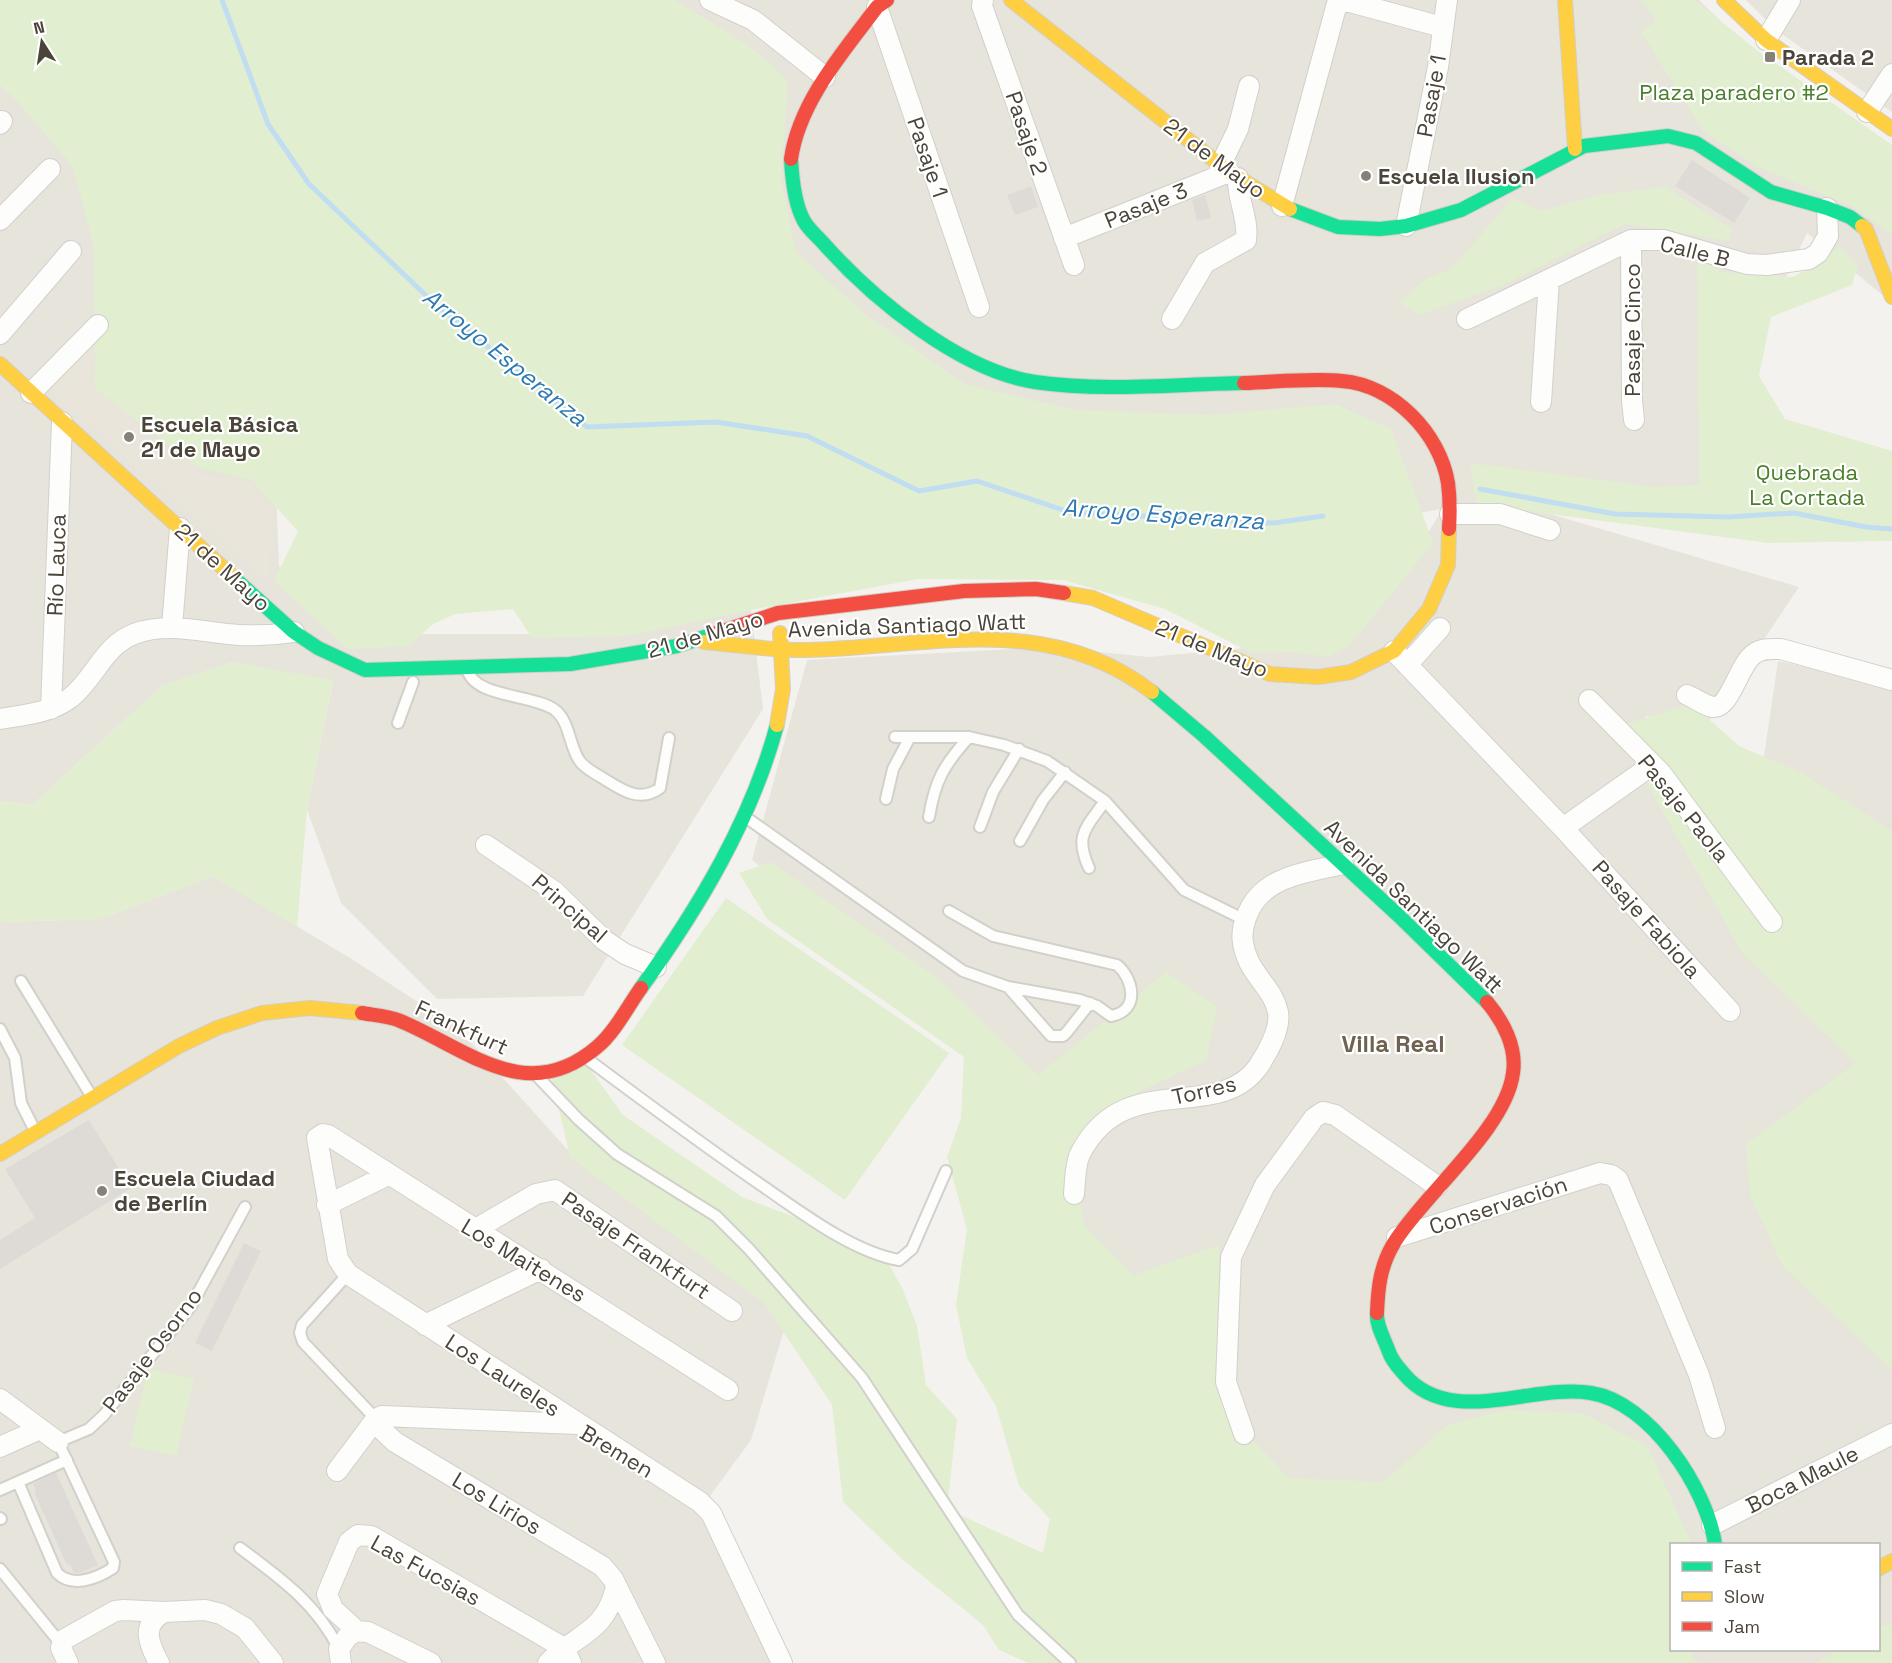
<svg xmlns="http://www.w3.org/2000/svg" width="1892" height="1663" font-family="'Space Grotesk',sans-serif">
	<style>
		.residential { fill: #e7e4dc }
		.education { fill: #eae5da }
		.green { fill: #e1eecf }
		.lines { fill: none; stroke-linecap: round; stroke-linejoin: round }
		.stream { stroke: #c0ddf1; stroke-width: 5 }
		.building { fill: #dedbd6 }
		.lane-casing { stroke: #d2d0cb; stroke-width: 14 }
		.street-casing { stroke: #d2d0cb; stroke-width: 22 }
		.fast-casing { stroke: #d3cfc5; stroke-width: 16 }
		.slow-casing { stroke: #d3cfc5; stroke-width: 16 }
		.jam-casing { stroke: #d3cfc5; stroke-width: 16 }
		.lane { stroke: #fdfdfc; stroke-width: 10 }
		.street { stroke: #fdfdfc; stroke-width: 20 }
		.fast { stroke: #16e098; stroke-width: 14 }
		.slow { stroke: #ffcf43; stroke-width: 14 }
		.jam { stroke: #f24e42; stroke-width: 14 }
		.poi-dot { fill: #868178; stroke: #fff; stroke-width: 2 }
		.labels { text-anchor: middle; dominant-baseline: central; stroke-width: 4.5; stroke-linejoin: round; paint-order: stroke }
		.poi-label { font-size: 22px; font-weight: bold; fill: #4b4439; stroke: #fff; text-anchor: start }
		.park-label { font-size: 22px; fill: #4a7f2a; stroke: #fff }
		.street-label { font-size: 22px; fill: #4b4439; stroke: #fff }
		.water-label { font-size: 24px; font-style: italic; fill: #2e7ab2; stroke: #fff }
		.neighbourhood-label { font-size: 24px; font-weight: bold; fill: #6e6250; stroke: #fff }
	</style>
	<rect width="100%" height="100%" fill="#f4f2ee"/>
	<path class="residential" d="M0,0L276,489L279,566L363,634H552L751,610L763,709L583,996L437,999L341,903L307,810L333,681L232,662L162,686L32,805L0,801Z
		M664,0H1699L1754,54L1892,152V303L1807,233L1745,364L1699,485L1461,505L1394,518L982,412L788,262Z
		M1746,0H1892V112L1775,29Z
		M1516,504L1799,587L1708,723L1645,716L1732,924L1888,1063L1892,1323V1632L1879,1635L1878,1544H1683L1387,1490L1285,1487L1131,1284L1077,1231L1038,1085L752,860L807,660L1049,647L1149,657L1354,638L1404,571L1442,510Z
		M1778,661L1877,682L1892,689V849L1762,770Z
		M213,876L350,958L458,1028L566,1148L793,1300L751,1440L710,1496L788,1663H0V922L101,919Z
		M1686,1650H1854L1831,1663H1682Z"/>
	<path class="education" d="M93,332L96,389L205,476L250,481L272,504L268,580L46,388Z"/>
	<path class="green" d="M0,0H675C715,26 758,45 788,83L781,178L796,252L866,315L965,384L1076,410L1210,415L1335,404L1391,429L1433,543L1349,646L1328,657L1294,652L1252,653L1165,609L1063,580L918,579L751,610L627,636L532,638L513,609L455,614L433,624L409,646L348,649L274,581L298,531L251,480L197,467L95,389L94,247L73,167L21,105L0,85Z
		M1642,0H1695L1754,48L1892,145V235L1853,207L1756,166L1703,131L1641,32L1656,21Z
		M1665,187L1732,229L1728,241L1625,224L1501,286L1419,315L1399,302L1426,279L1452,268L1513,198L1541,211L1599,195Z
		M1839,246L1858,266L1852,285L1771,317L1759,376L1785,419L1892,451V541L1768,543L1476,504L1470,463L1655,487L1699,485L1697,258L1722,272L1793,277L1820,262Z
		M232,662L333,680L307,810L297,927L213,876L101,919L0,922V801L32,805L162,686Z
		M1692,704L1739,746L1804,774L1892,831V1369L1783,1267L1750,1195L1746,1144L1856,1063L1743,954L1615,727Z
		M771,862L936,977L1038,1075L1166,972L1217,1007L1206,1060L1118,1102L1074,1174L1085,1227L1133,1275L1219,1245L1220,1378L1248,1435L1289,1478L1384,1482L1446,1426L1503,1410L1582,1413L1647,1446L1692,1544H1672V1650H1695L1692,1659L1703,1663H1028L999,1650L983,1625L902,1559L843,1502L832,1405L764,1303L570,1157L551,1075L587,1065L623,1115L742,1197L881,1250L903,1290L917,1326L926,1385L957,1419L947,1509L1043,1553L1050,1519L1019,1486L996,1406L967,1358L956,1305L967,1229L947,1157L961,1118L964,1057L767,919L739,873Z
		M726,898L949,1053L845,1200L622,1045Z
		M148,1369L194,1379L176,1456L130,1446Z
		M1892,1624V1663H1815L1838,1650H1878L1879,1626Z"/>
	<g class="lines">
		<path class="stream" d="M222,0L268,124L309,184L436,305L587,427L716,422L807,436L919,491L977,481L1069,512L1274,523L1323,516
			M1480,489L1615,514L1728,517L1794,513L1866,527L1892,529"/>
	</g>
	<path class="building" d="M1692,160L1750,198L1734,223L1675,186Z
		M1031,186L1038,207L1015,215L1007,195Z
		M1205,195L1211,218L1197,221L1192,200Z
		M89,1120L131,1188L0,1269V1240L35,1218L5,1169Z
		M244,1243L261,1251L212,1351L195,1343Z
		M56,1473L98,1565L79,1573H74L70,1564L67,1565L34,1492L36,1491L33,1484Z"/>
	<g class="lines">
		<g class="lane-casing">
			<path id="lane" d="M467,668C472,698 534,694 555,710C570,722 569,745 579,760C584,768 593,772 601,777C619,788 639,804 660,788L669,738
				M398,723L413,682
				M895,737H969L1004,745L1047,761L1105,801L1184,890L1245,920
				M886,799L893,769L910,737
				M744,816L963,971L1008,987L1080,1000L1097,1006L1111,1016C1140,1011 1134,979 1117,965L993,936L949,911
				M929,817C935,780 944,765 969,737
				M980,827L993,792L1019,749
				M1020,841L1043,800L1065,772
				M1089,868C1074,835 1086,828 1105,801
				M21,981L92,1097
				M1008,987L1051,1036H1063L1067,1032L1090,1003
				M0,1029L15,1058L21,1103L35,1131
				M586,1058C645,1102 703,1145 764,1187C802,1213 853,1252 899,1260L912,1249L946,1171
				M538,1077L578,1119L617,1154L716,1216L749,1249L862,1378L1018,1615L1070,1663
				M348,1274L302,1325L300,1333L303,1342L376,1419
				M18,1482L57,1573C72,1588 96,1579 113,1568L114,1562L58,1442L89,1429L104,1415L191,1306L245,1207
				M0,1490L67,1460
				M0,1518L1,1519
				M240,1548C280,1578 316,1603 339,1649
				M0,1569L61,1644"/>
		</g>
		<g class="street-casing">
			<path id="street" d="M710,0L753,20L825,77
				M983,0L982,6L1074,265
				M1343,0L1442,27
				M877,7L979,307
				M1766,40L1790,0
				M1867,112L1892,74
				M0,124L2,121
				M1220,166L1238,129L1249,86
				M1282,206L1338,0
				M0,220L50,169
				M1406,226L1438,67L1447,0
				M1064,238L1229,172
				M1631,240L1632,400L1634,420
				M1172,319L1205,263L1246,240C1249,219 1237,199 1238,178
				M1467,319L1631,240H1664L1747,264L1767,265L1809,259L1818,253L1828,236L1827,208
				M0,334L71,251
				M31,393L98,325
				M1541,402L1549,280
				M1450,514H1500L1550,530
				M172,627L180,528
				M1394,651L1563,828L1730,1011
				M1407,665L1440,628
				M1687,695C1695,698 1705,706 1713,707C1730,709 1739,664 1754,654C1762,648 1771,649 1781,649L1892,680
				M1589,700L1661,773L1772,922
				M51,709L62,422
				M0,719C23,715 51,713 70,698C94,680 104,645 134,634C169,621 204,633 239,635C258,636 276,635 294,632
				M1563,828L1652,765
				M486,845L554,891L604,940L625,954L656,967
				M1074,1194C1075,1182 1075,1165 1080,1154C1124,1067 1217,1124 1258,1067C1267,1053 1281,1030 1278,1012C1274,992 1258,980 1249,962C1242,946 1240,934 1246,918C1260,876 1305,873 1343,864
				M327,1205L388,1175
				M474,1230L536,1194L555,1190L732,1311
				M1397,1237L1600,1173L1611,1175L1618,1180L1699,1375L1715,1428
				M425,1325L541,1269
				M728,1390L328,1135L323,1134L317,1138L338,1259L348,1274L700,1502L711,1513L782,1663
				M0,1399L58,1442
				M376,1419L381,1429L395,1442L602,1566L613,1579L655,1663
				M1244,1434L1226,1382L1231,1257L1265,1185L1314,1118L1323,1112L1335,1115L1437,1186
				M0,1447L40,1429
				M337,1471L376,1419L382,1416L578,1424
				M1712,1525L1892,1434
				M357,1631L333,1609L327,1594L349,1542L358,1535L371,1536L564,1648L571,1663
				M357,1631L368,1632L431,1663
				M68,1663L61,1648L63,1640L115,1611L124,1610L164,1612L205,1610L221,1614L245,1628L273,1663
				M159,1663C149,1644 140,1625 164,1612
				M341,1663L339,1649L348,1636L357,1631
				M548,1663C575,1634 605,1634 616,1587"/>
		</g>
		<g class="fast-casing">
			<path id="fast" d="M791,159C792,178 795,205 804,221C809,230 819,238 825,245C874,300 961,371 1035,382C1103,392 1176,384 1244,383
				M1290,209L1338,227L1380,229L1406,226L1461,210L1584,146L1668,136L1696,143L1771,192L1827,208L1850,217L1862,226
				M233,577L294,632L318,648L365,670L570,664L677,646L714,634
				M1152,692L1204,736L1398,915L1487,1002
				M641,988C699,907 751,821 777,725
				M1377,1313C1376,1326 1385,1340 1389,1352C1392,1361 1398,1367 1404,1374C1450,1429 1532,1383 1591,1393C1650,1402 1707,1489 1715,1544"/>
		</g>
		<g class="slow-casing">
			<path id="slow" d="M1011,0L1229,172L1290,209
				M1565,0L1575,149
				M1724,0L1766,40L1892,129
				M1862,226L1866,229L1892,297
				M0,364L233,577
				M1064,593L1093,598L1270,674L1318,677L1351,672L1394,651L1429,609L1448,565L1449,529
				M704,642C739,645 773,651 808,650C929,647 1047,611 1152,692
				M777,725L783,689L780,633
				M0,1154L179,1046L217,1028L262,1013L310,1008L362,1013
				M1878,1569L1892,1561"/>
		</g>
		<g class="jam-casing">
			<path id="jam" d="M791,159C799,102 843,52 877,7L887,0
				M1244,383C1276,382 1310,378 1342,381C1393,385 1440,433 1448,483C1450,498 1450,514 1449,529
				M714,634L778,613L964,591L1036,589L1064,593
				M362,1013C373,1015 387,1016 398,1020C465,1047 526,1108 597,1047C615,1032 628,1006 641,988
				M1377,1313C1378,1288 1380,1266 1394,1243C1424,1194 1506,1129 1513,1073C1517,1047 1503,1021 1487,1002"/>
		</g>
		<use href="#lane" class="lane"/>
		<use href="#street" class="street"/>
		<use href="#fast" class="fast"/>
		<use href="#slow" class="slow"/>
		<use href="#jam" class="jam"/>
	</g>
	<g class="poi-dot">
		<rect x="1764" y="51" width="12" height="12" rx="3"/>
		<circle cx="1366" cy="176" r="6"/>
		<circle cx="129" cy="437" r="6"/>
		<circle cx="102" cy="1191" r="6"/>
	</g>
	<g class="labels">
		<g class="poi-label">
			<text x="1782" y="57">Parada 2</text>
			<text x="1378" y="176">Escuela Ilusion</text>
			<text x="141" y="424">Escuela Básica<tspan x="141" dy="25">21 de Mayo</tspan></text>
			<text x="114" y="1178">Escuela Ciudad<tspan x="114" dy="25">de Berlín</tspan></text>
		</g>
		<g class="park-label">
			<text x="1734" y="92">Plaza paradero #2</text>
			<text x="1807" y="472">Quebrada<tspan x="1807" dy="25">La Cortada</tspan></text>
		</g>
		<g class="street-label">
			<text transform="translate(1431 96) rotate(-80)">Pasaje 1</text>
			<text transform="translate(1027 133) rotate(71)">Pasaje 2</text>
			<text transform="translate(928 157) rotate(71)">Pasaje 1</text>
			<text transform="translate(1215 158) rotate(36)">21 de Mayo</text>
			<text transform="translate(1146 205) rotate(-22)">Pasaje 3</text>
			<text transform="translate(1695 251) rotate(14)">Calle B</text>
			<text transform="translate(1632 330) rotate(-90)">Pasaje Cinco</text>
			<text transform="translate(56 565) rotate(-88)">Río Lauca</text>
			<text transform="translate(223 567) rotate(42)">21 de Mayo</text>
			<text transform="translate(907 625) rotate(-2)">Avenida Santiago Watt</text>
			<text transform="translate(705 634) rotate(-16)">21 de Mayo</text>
			<text transform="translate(1212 648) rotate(22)">21 de Mayo</text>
			<text transform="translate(1684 808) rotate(51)">Pasaje Paola</text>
			<text transform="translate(1414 906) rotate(44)">Avenida Santiago Watt</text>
			<text transform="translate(570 908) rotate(41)">Principal</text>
			<text transform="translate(1647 919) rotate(48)">Pasaje Fabiola</text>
			<text transform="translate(462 1027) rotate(25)">Frankfurt</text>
			<text transform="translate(1204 1090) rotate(-13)">Torres</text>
			<text transform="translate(1498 1205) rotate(-18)">Conservación</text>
			<text transform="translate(636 1245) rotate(34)">Pasaje Frankfurt</text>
			<text transform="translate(524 1260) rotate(31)">Los Maitenes</text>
			<text transform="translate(152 1350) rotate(-53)">Pasaje Osorno</text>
			<text transform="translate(503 1375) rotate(33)">Los Laureles</text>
			<text transform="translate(617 1451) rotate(31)">Bremen</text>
			<text transform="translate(1802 1479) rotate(-27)">Boca Maule</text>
			<text transform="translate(497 1503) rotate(31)">Los Lirios</text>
			<text transform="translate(426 1570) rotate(29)">Las Fucsias</text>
		</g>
		<g class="water-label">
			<text transform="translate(505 357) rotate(39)">Arroyo Esperanza</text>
			<text transform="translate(1163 514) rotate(4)">Arroyo Esperanza</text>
		</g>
		<g class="neighbourhood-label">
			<text x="1393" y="1043">Villa Real</text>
		</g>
	</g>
	<rect x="1670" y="1543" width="210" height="108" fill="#ffffff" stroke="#b7b4b0" stroke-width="1.5"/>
	<rect x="1682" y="1562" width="30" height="9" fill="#16e098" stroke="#b7b4b0" stroke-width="1.5"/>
	<text x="1724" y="1573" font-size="18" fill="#4b4439">Fast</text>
	<rect x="1682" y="1592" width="30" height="9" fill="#ffcf43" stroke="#b7b4b0" stroke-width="1.5"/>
	<text x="1724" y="1603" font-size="18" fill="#4b4439">Slow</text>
	<rect x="1682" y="1622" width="30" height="9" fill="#f24e42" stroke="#b7b4b0" stroke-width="1.5"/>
	<text x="1724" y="1633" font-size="18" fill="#4b4439">Jam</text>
	<g transform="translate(42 42) rotate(348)" stroke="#ffffff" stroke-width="4.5" paint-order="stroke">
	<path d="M0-4.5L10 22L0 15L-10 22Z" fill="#4b4439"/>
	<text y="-9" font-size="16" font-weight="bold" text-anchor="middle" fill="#4b4439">N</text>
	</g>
</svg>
